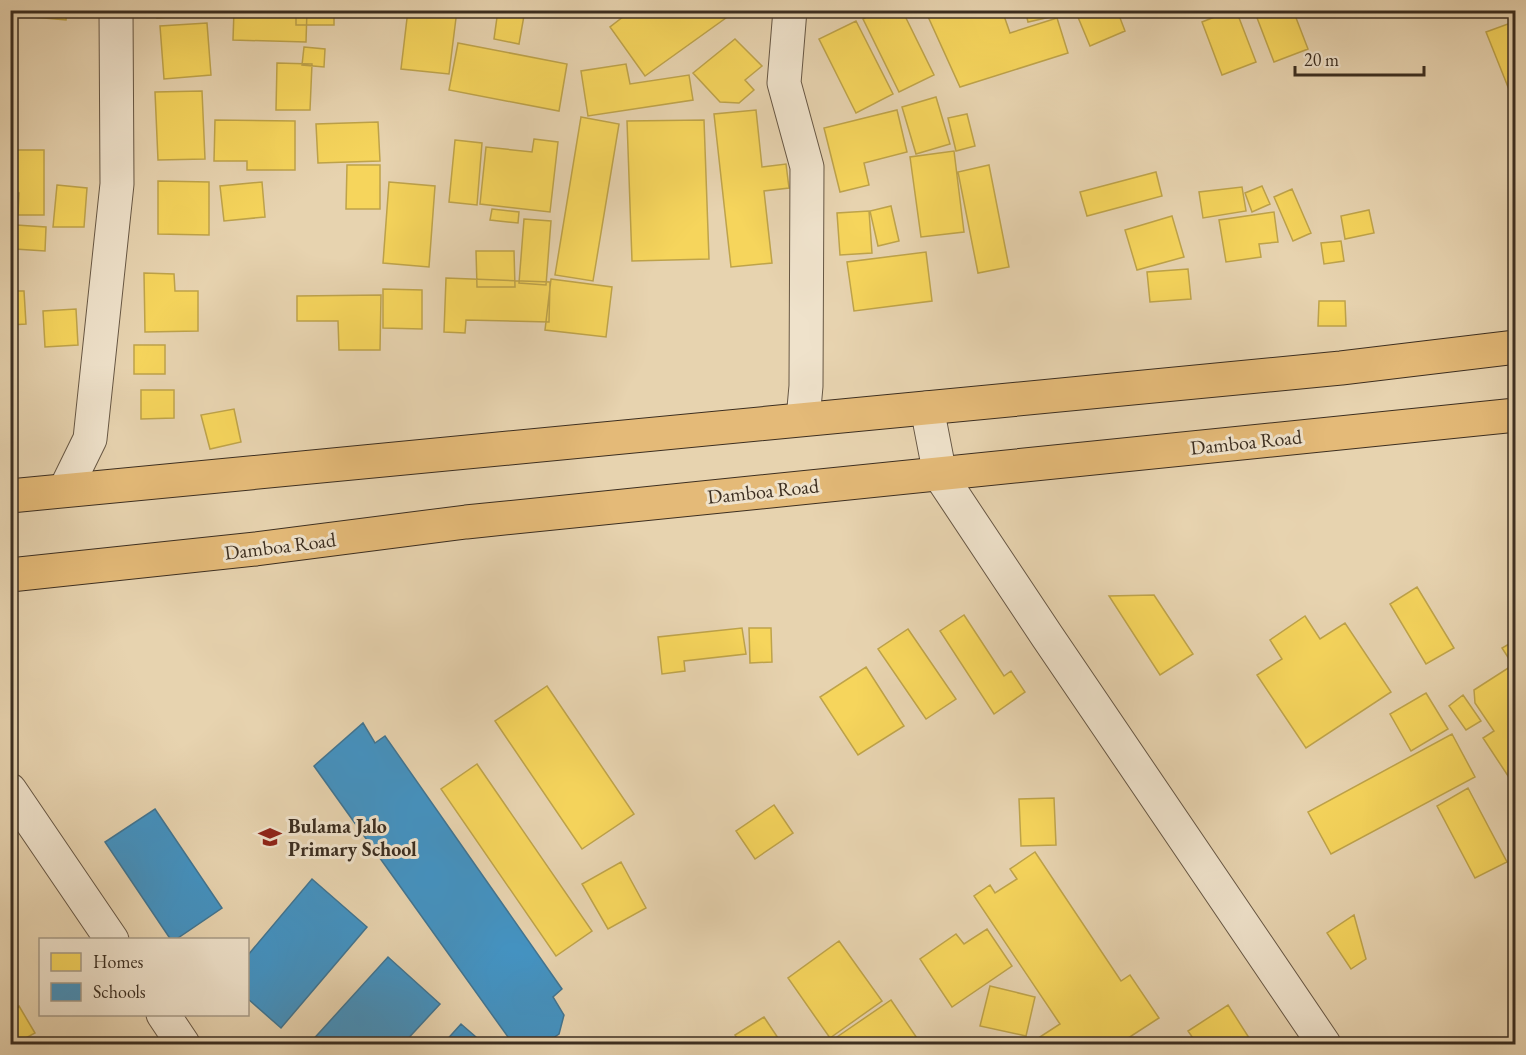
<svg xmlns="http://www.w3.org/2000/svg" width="1526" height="1055" font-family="'EB Garamond',serif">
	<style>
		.homes { fill: #f6d55c; stroke: #bea34a; stroke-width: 1.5 }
		.schools { fill: #4393c3; stroke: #417592; stroke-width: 1.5 }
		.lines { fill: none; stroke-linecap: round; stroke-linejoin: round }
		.minor-casing { stroke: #675744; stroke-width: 35 }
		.tertiary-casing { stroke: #675744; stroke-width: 35 }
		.primary-casing { stroke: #3c2e20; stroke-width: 35 }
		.minor { stroke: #efe2cb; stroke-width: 33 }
		.tertiary { stroke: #efe2cb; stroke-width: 33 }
		.primary { stroke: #e4ba78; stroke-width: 33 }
		.labels { text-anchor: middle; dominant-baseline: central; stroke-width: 6; stroke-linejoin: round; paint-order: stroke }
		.street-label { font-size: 20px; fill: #3c2e20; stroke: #efe2cb }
		.poi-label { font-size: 20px; font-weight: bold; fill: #3c2e20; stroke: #efe2cb; text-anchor: start }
	</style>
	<rect width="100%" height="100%" fill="#e7d3af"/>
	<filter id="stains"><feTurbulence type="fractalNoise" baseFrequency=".00333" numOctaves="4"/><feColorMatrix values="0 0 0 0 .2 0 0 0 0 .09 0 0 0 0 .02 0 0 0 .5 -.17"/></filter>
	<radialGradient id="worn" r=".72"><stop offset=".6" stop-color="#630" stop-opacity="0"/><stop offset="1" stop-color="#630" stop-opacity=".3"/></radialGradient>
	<path class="homes" d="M10,10H67L66,20L10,15Z
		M156,10H194V15L157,18Z
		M234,10H307L306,42L233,40Z
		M296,10H334V25H296Z
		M408,10H457L449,74L401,69Z
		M498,10H525L519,44L494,39Z
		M632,10H737L645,76L610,27Z
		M879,10H902L934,75L899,92L863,19Z
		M925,10H1002L1010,33L1057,18L1068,53L960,87Z
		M1025,10H1054L1055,16L1028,22Z
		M1075,10H1117L1125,31L1090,46Z
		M1232,10H1236L1256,62L1222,75L1202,22Z
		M1254,10H1293L1308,49L1274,62Z
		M856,21L893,94L856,113L819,39Z
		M1516,21V107L1486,32Z
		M207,23L211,75L164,79L160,26Z
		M735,39L762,66L745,80L754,90L739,103L720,102L693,73Z
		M458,43L567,64L559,111L449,90Z
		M304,47L325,49L324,67L302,65Z
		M277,63L312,64L310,110H276Z
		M626,64L630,84L689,75L693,100L588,116L581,71Z
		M202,91L205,159L158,160L155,92Z
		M936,97L950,144L916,154L902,107Z
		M756,110L762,167L786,164L789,188L764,191L772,263L731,267L714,114Z
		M897,110L907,152L864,163L869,185L840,192L824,128Z
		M967,114L975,146L956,151L948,118Z
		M581,117L619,124L593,281L555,275Z
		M215,120L295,121V170H247V161H214Z
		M704,120L709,259L632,261L627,121Z
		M378,122L380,161L318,163L316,124Z
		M534,139L558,142L550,212L480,204L486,147L532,152Z
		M455,140L482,143L477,205L449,202Z
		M10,150H44V215H18L19,193H10Z
		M954,151L964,232L921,237L910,157Z
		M347,165H380V209H346Z
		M989,165L1009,267L978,273L958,172Z
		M1156,172L1162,196L1087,216L1080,192Z
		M158,181L209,182V235L158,234Z
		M262,182L265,217L224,221L220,186Z
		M389,182L435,186L429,267L383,263Z
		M57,185L87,188L84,227H53Z
		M1262,186L1270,204L1252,212L1245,193Z
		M1242,187L1246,211L1203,218L1199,192Z
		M1292,189L1311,233L1293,241L1274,197Z
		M891,206L899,241L878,246L870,211Z
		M10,208H14L11,234H10Z
		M492,209L519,212L518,223L490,220Z
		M1369,210L1374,233L1345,239L1341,216Z
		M869,211L872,253L840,255L837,213Z
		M1274,212L1278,242L1259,244L1261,257L1226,262L1219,220Z
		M1172,216L1184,257L1137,270L1125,230Z
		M524,219L551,221L546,285L519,283Z
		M16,225L46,227L45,251L15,249Z
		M1341,241L1344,261L1324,264L1321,243Z
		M476,251H514L515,287H477Z
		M926,252L932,301L854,311L847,262Z
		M1188,269L1191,299L1150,302L1147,272Z
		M144,273L174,274L175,291H198V331L145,332Z
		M446,278L550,282L549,322L466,320L465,333L444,332Z
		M551,279L612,287L606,337L545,330Z
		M383,289L422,290V329L383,328Z
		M10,291H24L26,324L10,325Z
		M381,295L380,350H339L338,321H297V296Z
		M1319,301H1345L1346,326H1318Z
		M76,309L78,345L45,347L43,311Z
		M134,345H165V374H134Z
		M141,390H174V418L141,419Z
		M234,409L241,442L210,449L201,415Z
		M1417,587L1454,648L1426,664L1390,604Z
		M1154,595L1193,654L1160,675L1109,596Z
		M964,615L1004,676L1011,671L1025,692L994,714L940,631Z
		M1305,616L1320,639L1345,623L1391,692L1306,748L1257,675L1282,659L1270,640Z
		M742,628L746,654L684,661L685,671L662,674L658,637Z
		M749,628H771L772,662L750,663Z
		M908,629L956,699L926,719L878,649Z
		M1516,640V788L1483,738L1494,731L1475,703L1474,690L1513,665L1502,648Z
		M866,667L904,726L858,755L820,697Z
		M547,686L634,814L582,849L495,721Z
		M1426,693L1448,729L1411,751L1390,714Z
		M1463,695L1481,721L1466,730L1449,706Z
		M1452,734L1475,777L1331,854L1308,812Z
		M477,764L592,931L556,956L441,789Z
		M1468,788L1507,862L1475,878L1437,806Z
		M1054,798L1056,845L1021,846L1019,799Z
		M774,805L793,833L755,859L736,831Z
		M1035,852L1121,981L1130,975L1159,1018L1119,1044H1112L1111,1042L1107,1044H1029L1060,1024L974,896L990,885L995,893L1017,879L1010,869Z
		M621,862L646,908L608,929L582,884Z
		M1354,915L1366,959L1351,969L1327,933Z
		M987,929L1012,966L952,1007L920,959L956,934L964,944Z
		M839,941L882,1001L830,1038L788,978Z
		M990,986L1035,997L1026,1036L980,1026Z
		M891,1000L921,1044H835L838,1043L834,1039Z
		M1228,1005L1253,1044H1197L1188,1031Z
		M19,1006L35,1033L15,1044H10V1012Z
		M764,1017L782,1044H741L735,1035Z"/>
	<path class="schools" d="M363,723L375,743L385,736L562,989L553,997L564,1015L559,1034L544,1044H513L314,766Z
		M155,809L222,908L175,940H171L105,842Z
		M312,879L367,927L281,1028L248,999V955Z
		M388,957L440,1004L403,1044H309Z
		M461,1024L484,1044H443Z"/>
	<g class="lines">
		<g class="minor-casing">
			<path id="minor" d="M790,10L784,83L807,167L806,386L803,419
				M65,490L90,439L117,184L116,10
				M10,790L112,940
				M163,1014L183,1044"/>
		</g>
		<g class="tertiary-casing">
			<path id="tertiary" d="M927,408L940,475L1047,636L1324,1044"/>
		</g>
		<g class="primary-casing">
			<path id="primary" d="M10,496L1341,368L1516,347
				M10,575L256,549L466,522L1516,415"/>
		</g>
		<use href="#minor" class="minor"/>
		<use href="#tertiary" class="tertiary"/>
		<use href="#primary" class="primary"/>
	</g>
	<defs>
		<g id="school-bare" transform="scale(1.8)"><path d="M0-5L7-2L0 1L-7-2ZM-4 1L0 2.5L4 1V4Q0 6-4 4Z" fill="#8f2418" stroke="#efe2cb" stroke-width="2.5" paint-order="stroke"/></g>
	</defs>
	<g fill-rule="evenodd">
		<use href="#school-bare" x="270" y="837"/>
	</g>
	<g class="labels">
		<g class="street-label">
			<text transform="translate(1246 442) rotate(-6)">Damboa Road</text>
			<text transform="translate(763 491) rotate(-6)">Damboa Road</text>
			<text transform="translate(280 546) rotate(-7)">Damboa Road</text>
		</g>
		<g class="poi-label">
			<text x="288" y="826">Bulama Jalo<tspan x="288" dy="23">Primary School</tspan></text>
		</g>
	</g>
	<rect width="1526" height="1055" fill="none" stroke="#e7d3af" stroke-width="36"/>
	<rect x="12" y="12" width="1502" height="1031" fill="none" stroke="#3c2e20" stroke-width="3"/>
	<rect x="18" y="18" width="1490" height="1019" fill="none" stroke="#3c2e20" stroke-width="1.5"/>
	<rect x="39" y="938" width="210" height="78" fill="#efe2cb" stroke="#a79a87" stroke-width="1.5"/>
	<rect x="51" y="953" width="30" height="18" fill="#f6d55c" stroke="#a79a87" stroke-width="1.5"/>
	<text x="93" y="968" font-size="18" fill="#3c2e20">Homes</text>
	<rect x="51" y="983" width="30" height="18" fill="#4393c3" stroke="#a79a87" stroke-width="1.5"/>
	<text x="93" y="998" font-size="18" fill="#3c2e20">Schools</text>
	<path d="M1295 66v9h129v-9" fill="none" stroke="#3c2e20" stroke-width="3"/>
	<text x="1304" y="66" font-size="18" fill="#3c2e20" stroke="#efe2cb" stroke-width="4.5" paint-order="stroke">20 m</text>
	<rect width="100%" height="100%" filter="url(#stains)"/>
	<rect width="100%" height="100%" fill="url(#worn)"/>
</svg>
